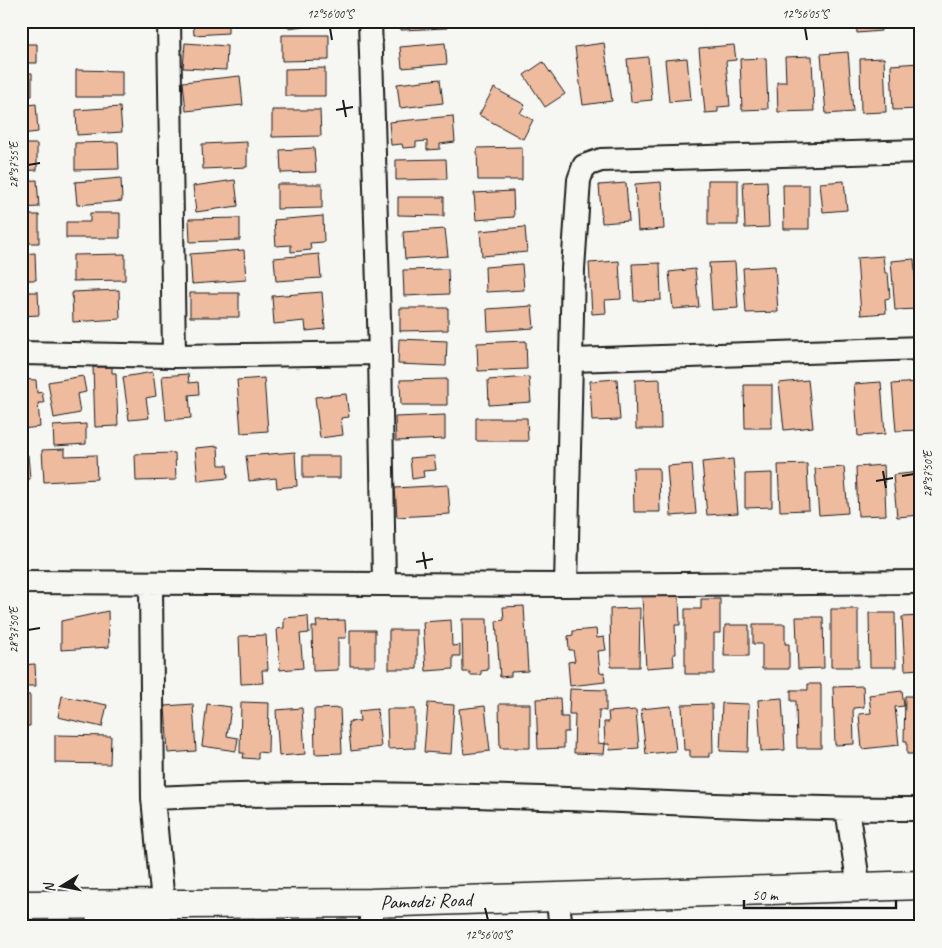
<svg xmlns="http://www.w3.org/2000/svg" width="942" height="948" font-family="Caveat,sans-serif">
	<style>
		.building { fill: #eebb9f; stroke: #1c1c1c }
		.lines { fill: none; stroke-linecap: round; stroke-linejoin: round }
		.street-casing { stroke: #1c1c1c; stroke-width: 26 }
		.secondary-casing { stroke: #1c1c1c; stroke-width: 31 }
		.street { stroke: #f6f6f2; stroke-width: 22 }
		.secondary { stroke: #f6f6f2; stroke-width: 28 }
		.ticks { fill: none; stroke: #1c1c1c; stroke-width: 2 }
		.labels { text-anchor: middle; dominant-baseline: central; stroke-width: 4; stroke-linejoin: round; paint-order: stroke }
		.street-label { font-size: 20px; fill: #1c1c1c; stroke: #f6f6f2 }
		.neatline { fill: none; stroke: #1c1c1c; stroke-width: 2 }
		.ticks-label { font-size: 12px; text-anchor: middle; fill: #1c1c1c }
	</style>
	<rect width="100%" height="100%" fill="#f6f6f2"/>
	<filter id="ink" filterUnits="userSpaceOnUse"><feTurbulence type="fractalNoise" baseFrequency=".02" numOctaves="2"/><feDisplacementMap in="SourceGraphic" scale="10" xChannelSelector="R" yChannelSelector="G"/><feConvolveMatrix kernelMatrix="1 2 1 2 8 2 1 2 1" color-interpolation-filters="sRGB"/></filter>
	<g filter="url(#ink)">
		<path class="building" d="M193,21H228V33L194,35Z
			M287,21H326V23L288,28Z
			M401,21H447V28L401,30Z
			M589,21H614V22L589,24Z
			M700,21H728L729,25L701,28Z
			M741,21H765L766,27L742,29Z
			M818,21H846V22L818,23Z
			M856,21H880L881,31L857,33Z
			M282,35H329V60L282,61Z
			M185,43L227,46L226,70L183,68Z
			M445,43L447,64L402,68L400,47Z
			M604,43L612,101L583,105L575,47Z
			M21,44H37V63H21Z
			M734,45L736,60L726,61L730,106L718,107V112L705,113L699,48Z
			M848,52L853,112L826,114L821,54Z
			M812,56L814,111L778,112L777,82H786L785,57Z
			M648,57L652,100L631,102L627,59Z
			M687,58L691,100L669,102L665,60Z
			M766,58L768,109L742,110L740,59Z
			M884,58L886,112L861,113L860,59Z
			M543,62L565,94L545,107L524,75Z
			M919,63L921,109L893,110L891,65Z
			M325,68V96H285V69Z
			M76,70L122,71V97H76Z
			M21,73H32V96L21,97Z
			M240,76L243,105L186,111L183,82Z
			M440,79L443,103L400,108L397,84Z
			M494,88L525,105L520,113L533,120L523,139L479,115Z
			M36,104L38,132L21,134V106Z
			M120,107L122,132L77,135L76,110Z
			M272,110H320L321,136L272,137Z
			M453,116L455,142L440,144V149L427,150V141L416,142V147L403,148L402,144L391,145L389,122Z
			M118,142L119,169L75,170V143Z
			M247,142V167L203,169L202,144Z
			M21,144H37V170L21,171Z
			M522,147V180H478L477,148Z
			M314,148L316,172L281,173L280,150Z
			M446,159L447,179L396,180V160Z
			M121,178L122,201L77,205L75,182Z
			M37,180L39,207L21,208V181Z
			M235,180L238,206L196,212L193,186Z
			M708,180H738V225H708Z
			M767,181L769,227L745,228L743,182Z
			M844,181L847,210L823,212L820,183Z
			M661,182L664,229L638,231L635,184Z
			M626,183L629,221L602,223L599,185Z
			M277,184H322V208L277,209Z
			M783,185H809V229H784Z
			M513,191L514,217L476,220L474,193Z
			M398,197H444V216L398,215Z
			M90,213H120V238H66V222H90Z
			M21,215H39V243H21Z
			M323,216L324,242L310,243L311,250L291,252V245L276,246L274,220Z
			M240,218V240L190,242L189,219Z
			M525,227L527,252L482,256L480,231Z
			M445,229L448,256L405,259L403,232Z
			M244,250L246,280L192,284L190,254Z
			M35,253L36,280H21V254Z
			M125,254V280L73,281V255Z
			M319,254L321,278L276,281L274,258Z
			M883,256L885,273H888L890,298L885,299L886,313L861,315L857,258Z
			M914,259L918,309L895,310L891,261Z
			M619,261L621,299L605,300L606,313L592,314L589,263Z
			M735,262L738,308L712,310L709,263Z
			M660,263L661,300L634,301L632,264Z
			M522,264L524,290L486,292L485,267Z
			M775,266L778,312L746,313L743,268Z
			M448,269L449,294L404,296L403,270Z
			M695,269L699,307L673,309L669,272Z
			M119,290L120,319L73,322L72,292Z
			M21,292H38L39,315L21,316Z
			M322,292L325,329L306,331L305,321L274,324L272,296Z
			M190,293H239V317H190Z
			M532,306L534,328L488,331L487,309Z
			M400,308H448V330L400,331Z
			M399,339L447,341L446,366L398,364Z
			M526,341L527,369L478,371L477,343Z
			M93,367H112V373H116L118,426L95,427Z
			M153,372L156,396L146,398L149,418L129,420L123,377Z
			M188,374L189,383L198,382L199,394L189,395L191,418L166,420L162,376Z
			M83,376L86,392L77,394L80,413L54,418L48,382Z
			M529,377L531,402L489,405L488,380Z
			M264,378L268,431L241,433L237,380Z
			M21,379L36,380L37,393L42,392L44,403H38L40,427L21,429Z
			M447,379V405H401L400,380Z
			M617,379L620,420L592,421L590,381Z
			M660,379L661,429H636L635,380Z
			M808,380L813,427L784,430L779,383Z
			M881,382L885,434L858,436L854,384Z
			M918,382L921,430L896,431L892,384Z
			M744,385H772V428H745Z
			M346,394L349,417L341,418L343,435L320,438L315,397Z
			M445,415V439L396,441L395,417Z
			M476,418H527L528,441H476Z
			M86,424V444L54,446L53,426Z
			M218,446L219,465H227L228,478L198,481L195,448Z
			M65,449V456L96,455L97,479L44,482L42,450Z
			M295,452L297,486L277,488L276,478L249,481L246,456Z
			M175,453L176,480L136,481L135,454Z
			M28,455L30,479L21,480V456Z
			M303,456H340V478H303Z
			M434,456L436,470L423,471L424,477L412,479L410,458Z
			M733,459L738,513L707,515L702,462Z
			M692,464L696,514L671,516L667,466Z
			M807,464L809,510L780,511L778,465Z
			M884,465L886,515L858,516L856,467Z
			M844,467L848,513L819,515L815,469Z
			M633,468H659L660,512H634Z
			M920,472L921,515L897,517L893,475Z
			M772,473V507L745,508V474Z
			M448,485L450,514L397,517L395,488Z
			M679,594L680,625H675L676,654H673L674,666L646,668L642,596Z
			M701,599H720V633H714V674H685V609H701Z
			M524,606L528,671L511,672V676L500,677L496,621L504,620L503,607Z
			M640,608L639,667H611L610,609Z
			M831,609H858V667H831Z
			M108,611L109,647L61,650V621Z
			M869,613H895L896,667H870Z
			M308,616L309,633L300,634L303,668L280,670L277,629L284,628V618Z
			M921,616V669L905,670L902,617Z
			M796,617H823L824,668L798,669Z
			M462,619H487L488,670L481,671V675H470V672H463Z
			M345,620L346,638H338V670L313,671L312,627H317L316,621Z
			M451,620L452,646L460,645V656H453V669L426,671L423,622Z
			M753,624H785V644H789V669H762V644H753Z
			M725,625H749V656H724Z
			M596,629L597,638L604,637L606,650L598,651L600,673L604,672L605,682L570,686L568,662L575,661L573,650H569L568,636L573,635V631Z
			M350,630H375V666H350Z
			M389,630H417V669H389Z
			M266,635L268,670H262L263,683L241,684L239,636Z
			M35,664L36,686H21V665Z
			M808,684H821V748H797L796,701H791V690H808Z
			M863,686L864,707L853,708L854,744L835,745L833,687Z
			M570,689L606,690V711L599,710L598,743L605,744L604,754L574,753L575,714H569Z
			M902,691L904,706L895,707L899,745L862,749L859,714L871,713L869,695Z
			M21,695H30V726H21Z
			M62,696L107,705L102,727L58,717Z
			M905,696H921V760H918V754H907V741H904Z
			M560,698L561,717H568V732H564V748L538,749L536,699Z
			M782,698L785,750L761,751L758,700Z
			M241,702L269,703L268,753L258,752V759L243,758L244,753H240Z
			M428,703L454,705L451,754L424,752Z
			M722,703L749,704L748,752L720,751Z
			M193,704L196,751L168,753L165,706Z
			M207,704L231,707L227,736L238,738L236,751L202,746Z
			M499,704H530V748H500Z
			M712,704L713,753H709V757H690V750H684L682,705Z
			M485,706L490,751L464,754L459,709Z
			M671,706L676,751L646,754L641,709Z
			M302,708L305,754L279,756L276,710Z
			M340,708L342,753L315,754L314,709Z
			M377,709L381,747L351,751L348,722L360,721L359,711Z
			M387,709H415V748L388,749Z
			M636,710L639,748L610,750L609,744H605L604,722H609L608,712Z
			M55,735L111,736L110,764L55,763Z
			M21,737L27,738L25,762H21Z"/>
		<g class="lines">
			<g class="street-casing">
				<path id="street" d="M169,21L174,356
					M370,21L380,353L384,584
					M21,353L174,356L380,353
					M573,360L921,348
					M21,582L566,585L921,582
					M151,585L153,798L163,903
					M566,585L573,269L579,180L584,166L601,160L921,151
					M153,798C243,794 333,793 423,795C589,797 755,810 921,809
					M847,809L859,887
					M557,896L561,927
					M97,904L98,927
					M371,927V903"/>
			</g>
			<g class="secondary-casing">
				<path id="secondary" d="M21,905L371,903L921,885"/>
			</g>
			<use href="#street" class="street"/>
			<use href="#secondary" class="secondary"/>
		</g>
	</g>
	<path class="ticks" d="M330,28L332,40M805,28L807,40M343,100L346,117M336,110L353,107M28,165L40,163M883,471L886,488M902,476L914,474M876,481L893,478M423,552L426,569M416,562L433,559M28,630L40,628M485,908L488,920"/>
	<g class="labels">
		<g class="street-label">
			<text transform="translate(426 901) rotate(-2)">Pamodzi Road</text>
		</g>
	</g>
	<rect width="942" height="948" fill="none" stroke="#f6f6f2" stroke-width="55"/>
	<g transform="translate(62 886) rotate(260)" stroke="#f6f6f2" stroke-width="4" paint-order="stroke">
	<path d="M0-4L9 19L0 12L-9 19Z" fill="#1c1c1c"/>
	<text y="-8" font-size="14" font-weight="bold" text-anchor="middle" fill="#1c1c1c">N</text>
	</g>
	<path d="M744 900v8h152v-8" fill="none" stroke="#1c1c1c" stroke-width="2.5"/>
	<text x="752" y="900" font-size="15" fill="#1c1c1c" stroke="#f6f6f2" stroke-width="4" paint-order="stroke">50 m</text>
	<rect x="28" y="28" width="886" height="892" class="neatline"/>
	<g class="ticks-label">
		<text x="330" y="18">12°56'00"S</text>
		<text x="805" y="18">12°56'05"S</text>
		<text transform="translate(14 165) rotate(-90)" y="4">28°37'55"E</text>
		<text transform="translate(928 474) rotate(-90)" y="4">28°37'50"E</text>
		<text transform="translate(14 630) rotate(-90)" y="4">28°37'50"E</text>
		<text x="488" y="939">12°56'00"S</text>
	</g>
</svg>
